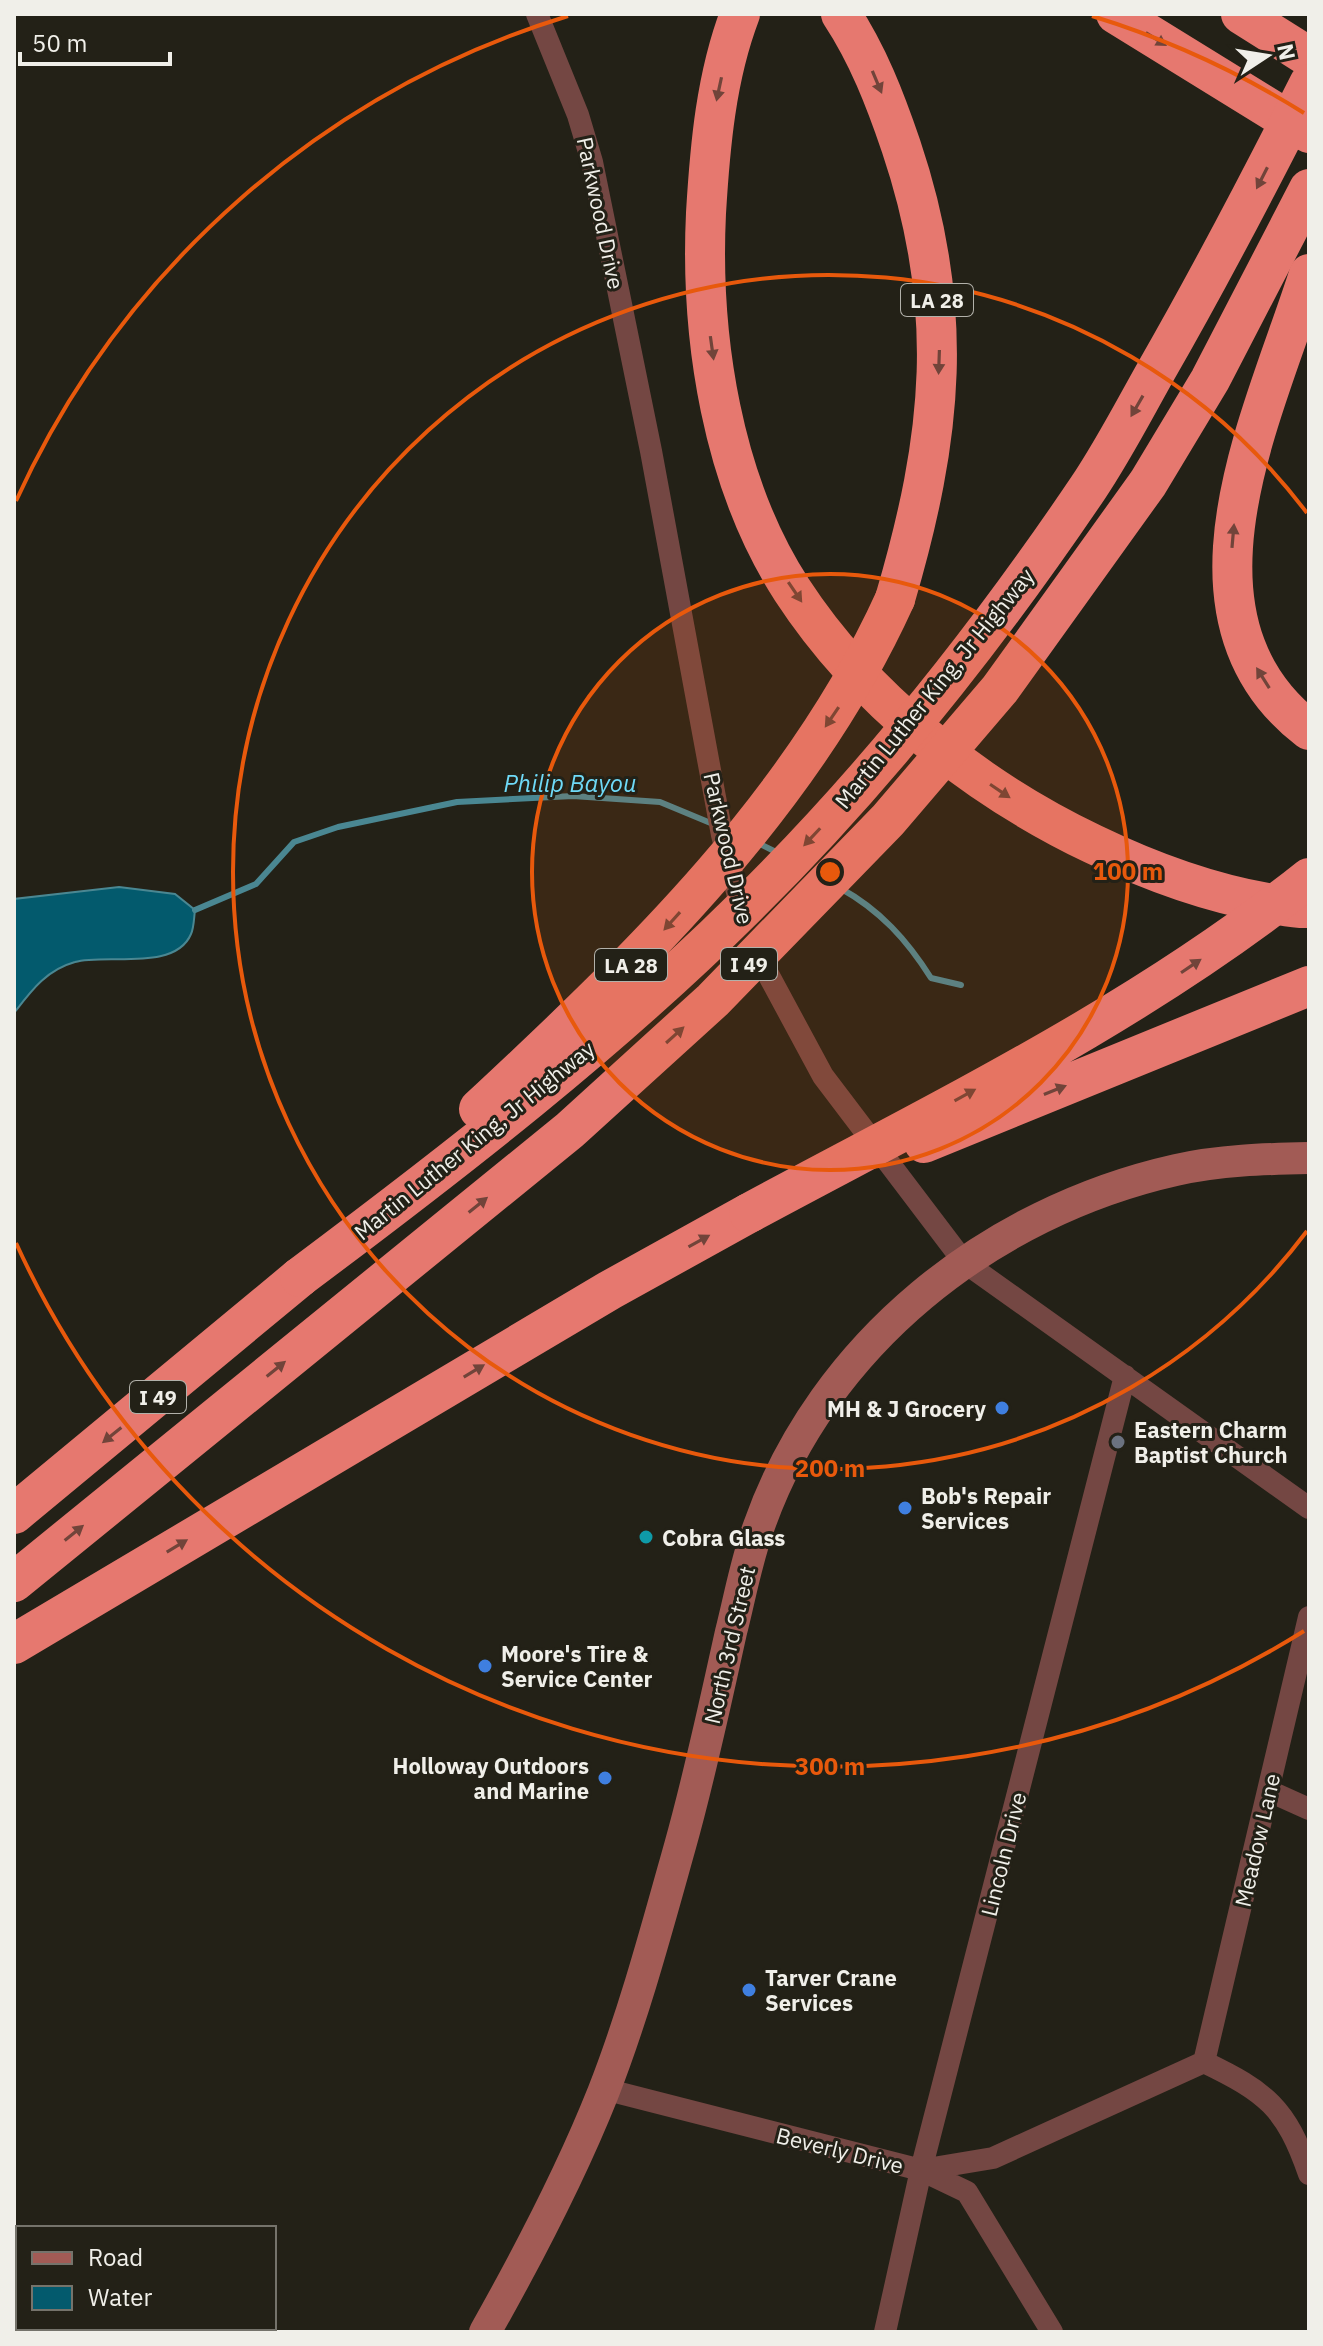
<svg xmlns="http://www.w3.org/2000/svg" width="1323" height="2346" font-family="'IBM Plex Sans',sans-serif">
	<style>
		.water { fill: #035a6d; stroke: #4a8792; stroke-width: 2 }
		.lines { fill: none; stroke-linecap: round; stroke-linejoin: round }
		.stream { stroke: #4a8792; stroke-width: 6 }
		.minor { stroke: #744743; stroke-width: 22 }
		.secondary { stroke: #a25b55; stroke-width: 32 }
		.motorway { stroke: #e6786f; stroke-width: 40 }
		.motorway-bridge { stroke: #e6786f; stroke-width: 40 }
		.oneway { fill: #71443a }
		.ring { fill: none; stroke: #e8590c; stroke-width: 4 }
		.shop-dot { fill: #3f7fe0; stroke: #232117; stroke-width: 3 }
		.worship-dot { fill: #6b7280; stroke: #232117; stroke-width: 3 }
		.culture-dot { fill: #0f9aa8; stroke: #232117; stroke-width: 3 }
		.labels { text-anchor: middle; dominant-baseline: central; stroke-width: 6; stroke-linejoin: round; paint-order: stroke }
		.shield { fill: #232117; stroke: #b2b1aa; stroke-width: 2 }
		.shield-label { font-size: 20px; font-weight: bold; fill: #f0efe9 }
		.street-label { font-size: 22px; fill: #f0efe9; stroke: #232117 }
		.poi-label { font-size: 22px; font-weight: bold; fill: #f0efe9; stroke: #232117; text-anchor: start }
		.water-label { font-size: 24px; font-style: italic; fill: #6fdaf8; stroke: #232117 }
		.centre { fill: #e8590c; stroke: #232117; stroke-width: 4 }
		.ring-label { font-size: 24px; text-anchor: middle; font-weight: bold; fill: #e8590c; stroke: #232117; stroke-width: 6; stroke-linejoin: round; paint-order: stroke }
	</style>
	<rect width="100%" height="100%" fill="#232117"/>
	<path class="water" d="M119,887L175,894L195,910C194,917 194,928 191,934C175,972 105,953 75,962C46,970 31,991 14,1013V899Z"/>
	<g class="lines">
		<path class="stream" d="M756,842L778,853
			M840,888C880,910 907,940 931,978L961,985
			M195,910L256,884L294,842L338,827L457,802L573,796L660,802L713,824"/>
		<path class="minor" d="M537,14L578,115L592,162L651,451L722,835L743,915
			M754,948L823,1076L964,1262L1309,1508
			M1269,1791L1309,1809
			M1204,2062L1309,1617
			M1204,2062C1266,2092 1286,2107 1309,2174
			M604,2089L921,2170L993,2158L1204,2062
			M921,2170L967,2192L1052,2332
			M885,2332L921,2170L1125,1376"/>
		<path class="secondary" d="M485,2332C529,2254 570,2176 603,2093C634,2014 657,1928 680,1846C700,1775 715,1704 731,1632C740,1597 746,1561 759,1526C823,1344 989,1212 1176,1170C1220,1160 1265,1159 1309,1158"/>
		<path class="motorway" d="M740,14C716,77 710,146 706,213C700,338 722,482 792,590C863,699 976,788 1093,844C1149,871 1205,892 1267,903C1281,905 1295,909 1309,908
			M841,14C868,55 885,99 901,146C956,309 943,436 895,599
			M1116,14L1309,133
			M1241,14L1309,57
			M1309,274C1265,413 1161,616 1309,730
			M14,1514L300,1277
			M14,1644L610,1290L749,1213"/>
		<path class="motorway-bridge" d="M479,1109C640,959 803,802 895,599
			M924,1143L1309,986
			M749,1213C940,1110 1139,1014 1309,878
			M300,1277C455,1161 609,1042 746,906C874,780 988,636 1088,488C1113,451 1134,410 1156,371C1210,277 1260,181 1309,84
			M14,1582L570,1130L713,1000L888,820L1000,689L1148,483L1210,380L1309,189"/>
	</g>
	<defs><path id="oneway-solid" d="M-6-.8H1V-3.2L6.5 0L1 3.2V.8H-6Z" transform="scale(2)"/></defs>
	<g class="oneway">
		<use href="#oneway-solid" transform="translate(1156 39) rotate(32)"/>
		<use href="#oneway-solid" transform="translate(877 82) rotate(67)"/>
		<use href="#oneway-solid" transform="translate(719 89) rotate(102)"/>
		<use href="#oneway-solid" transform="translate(1262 178) rotate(117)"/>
		<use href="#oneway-solid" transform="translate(712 348) rotate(82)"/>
		<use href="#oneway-solid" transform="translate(939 362) rotate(92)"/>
		<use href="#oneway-solid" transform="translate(1137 406) rotate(120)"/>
		<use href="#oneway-solid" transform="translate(1233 536) rotate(-85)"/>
		<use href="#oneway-solid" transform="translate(795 592) rotate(56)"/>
		<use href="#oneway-solid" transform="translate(1263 678) rotate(-122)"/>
		<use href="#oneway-solid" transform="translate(832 717) rotate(124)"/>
		<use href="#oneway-solid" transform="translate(1000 791) rotate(34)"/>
		<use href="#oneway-solid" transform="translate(812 837) rotate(133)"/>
		<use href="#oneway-solid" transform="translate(672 921) rotate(132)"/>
		<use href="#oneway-solid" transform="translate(1191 966) rotate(-34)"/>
		<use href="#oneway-solid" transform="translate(675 1035) rotate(-42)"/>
		<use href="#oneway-solid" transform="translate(1055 1090) rotate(-22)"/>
		<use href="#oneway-solid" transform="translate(965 1095) rotate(-29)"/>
		<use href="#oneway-solid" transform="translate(478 1205) rotate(-39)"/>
		<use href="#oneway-solid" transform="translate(699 1241) rotate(-29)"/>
		<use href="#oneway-solid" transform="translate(276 1369) rotate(-39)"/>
		<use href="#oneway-solid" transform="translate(474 1371) rotate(-31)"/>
		<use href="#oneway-solid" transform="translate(112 1435) rotate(141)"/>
		<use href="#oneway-solid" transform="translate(74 1533) rotate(-39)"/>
		<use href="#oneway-solid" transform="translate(177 1546) rotate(-31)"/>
	</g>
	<circle cx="830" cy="872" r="298" fill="#e8590c" fill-opacity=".12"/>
	<g class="ring">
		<circle cx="830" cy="872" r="298"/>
		<path d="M1307 1231A597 597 0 1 1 1307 513"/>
		<path d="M1304 1631A895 895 0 0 1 16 1243M16 501A895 895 0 0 1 568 16M1092 16A895 895 0 0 1 1304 113"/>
	</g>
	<g class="shop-dot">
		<circle cx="1002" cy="1408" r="8"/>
		<circle cx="905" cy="1508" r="8"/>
		<circle cx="485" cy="1666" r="8"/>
		<circle cx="605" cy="1778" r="8"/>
		<circle cx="749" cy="1990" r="8"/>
	</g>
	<circle class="worship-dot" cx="1118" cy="1442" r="8"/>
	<circle class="culture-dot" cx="646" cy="1537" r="8"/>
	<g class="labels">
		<g class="shield">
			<rect x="901" y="284" width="72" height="32" rx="6"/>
			<rect x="721" y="948" width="56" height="32" rx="6"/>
			<rect x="595" y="949" width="72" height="32" rx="6"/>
			<rect x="130" y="1381" width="56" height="32" rx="6"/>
		</g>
		<g class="shield-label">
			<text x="937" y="300">LA 28</text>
			<text x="749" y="964">I 49</text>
			<text x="631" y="965">LA 28</text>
			<text x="158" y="1397">I 49</text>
		</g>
		<g class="street-label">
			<text transform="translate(601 213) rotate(78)">Parkwood Drive</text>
			<text transform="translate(934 688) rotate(-51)">Martin Luther King, Jr Highway</text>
			<text transform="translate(729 848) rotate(77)">Parkwood Drive</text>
			<text transform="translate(474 1140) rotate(-39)">Martin Luther King, Jr Highway</text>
			<text transform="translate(729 1645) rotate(-77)">North 3rd Street</text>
			<text transform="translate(1257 1840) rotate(-77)">Meadow Lane</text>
			<text transform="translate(1003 1854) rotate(-76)">Lincoln Drive</text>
			<text transform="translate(840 2150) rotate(14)">Beverly Drive</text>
		</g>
		<g class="poi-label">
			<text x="986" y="1408" text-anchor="end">MH &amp; J Grocery</text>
			<text x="1134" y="1429">Eastern Charm<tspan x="1134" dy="25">Baptist Church</tspan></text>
			<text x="921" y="1495">Bob's Repair<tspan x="921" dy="25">Services</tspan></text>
			<text x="662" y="1537">Cobra Glass</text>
			<text x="501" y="1653">Moore's Tire &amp;<tspan x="501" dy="25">Service Center</tspan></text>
			<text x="589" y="1765" text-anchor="end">Holloway Outdoors<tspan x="589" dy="25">and Marine</tspan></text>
			<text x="765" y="1977">Tarver Crane<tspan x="765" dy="25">Services</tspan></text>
		</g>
		<g class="water-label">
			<text x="570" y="783">Philip Bayou</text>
		</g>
	</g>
	<circle cx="830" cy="872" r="12" class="centre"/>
	<g class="ring-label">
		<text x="1128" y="880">100 m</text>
		<text x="830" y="1477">200 m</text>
		<text x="830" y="1775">300 m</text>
	</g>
	<rect width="1323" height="2346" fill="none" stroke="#f0efe9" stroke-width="32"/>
	<rect x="16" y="2226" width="260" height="104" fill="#232117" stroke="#75736b" stroke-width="2"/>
	<rect x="32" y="2252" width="40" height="12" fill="#a25b55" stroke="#75736b" stroke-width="2"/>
	<text x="88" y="2266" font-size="24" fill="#f0efe9">Road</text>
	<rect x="32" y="2286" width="40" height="24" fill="#035a6d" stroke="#75736b" stroke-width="2"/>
	<text x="88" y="2306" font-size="24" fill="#f0efe9">Water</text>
	<g transform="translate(1267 56) rotate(78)" stroke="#232117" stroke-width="6" paint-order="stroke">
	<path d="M0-6L14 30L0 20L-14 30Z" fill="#f0efe9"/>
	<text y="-12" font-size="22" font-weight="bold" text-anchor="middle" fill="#f0efe9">N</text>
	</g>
	<path d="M20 52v12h150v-12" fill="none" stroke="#f0efe9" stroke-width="4"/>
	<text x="32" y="52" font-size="24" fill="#f0efe9" stroke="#232117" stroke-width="6" paint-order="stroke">50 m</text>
</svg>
